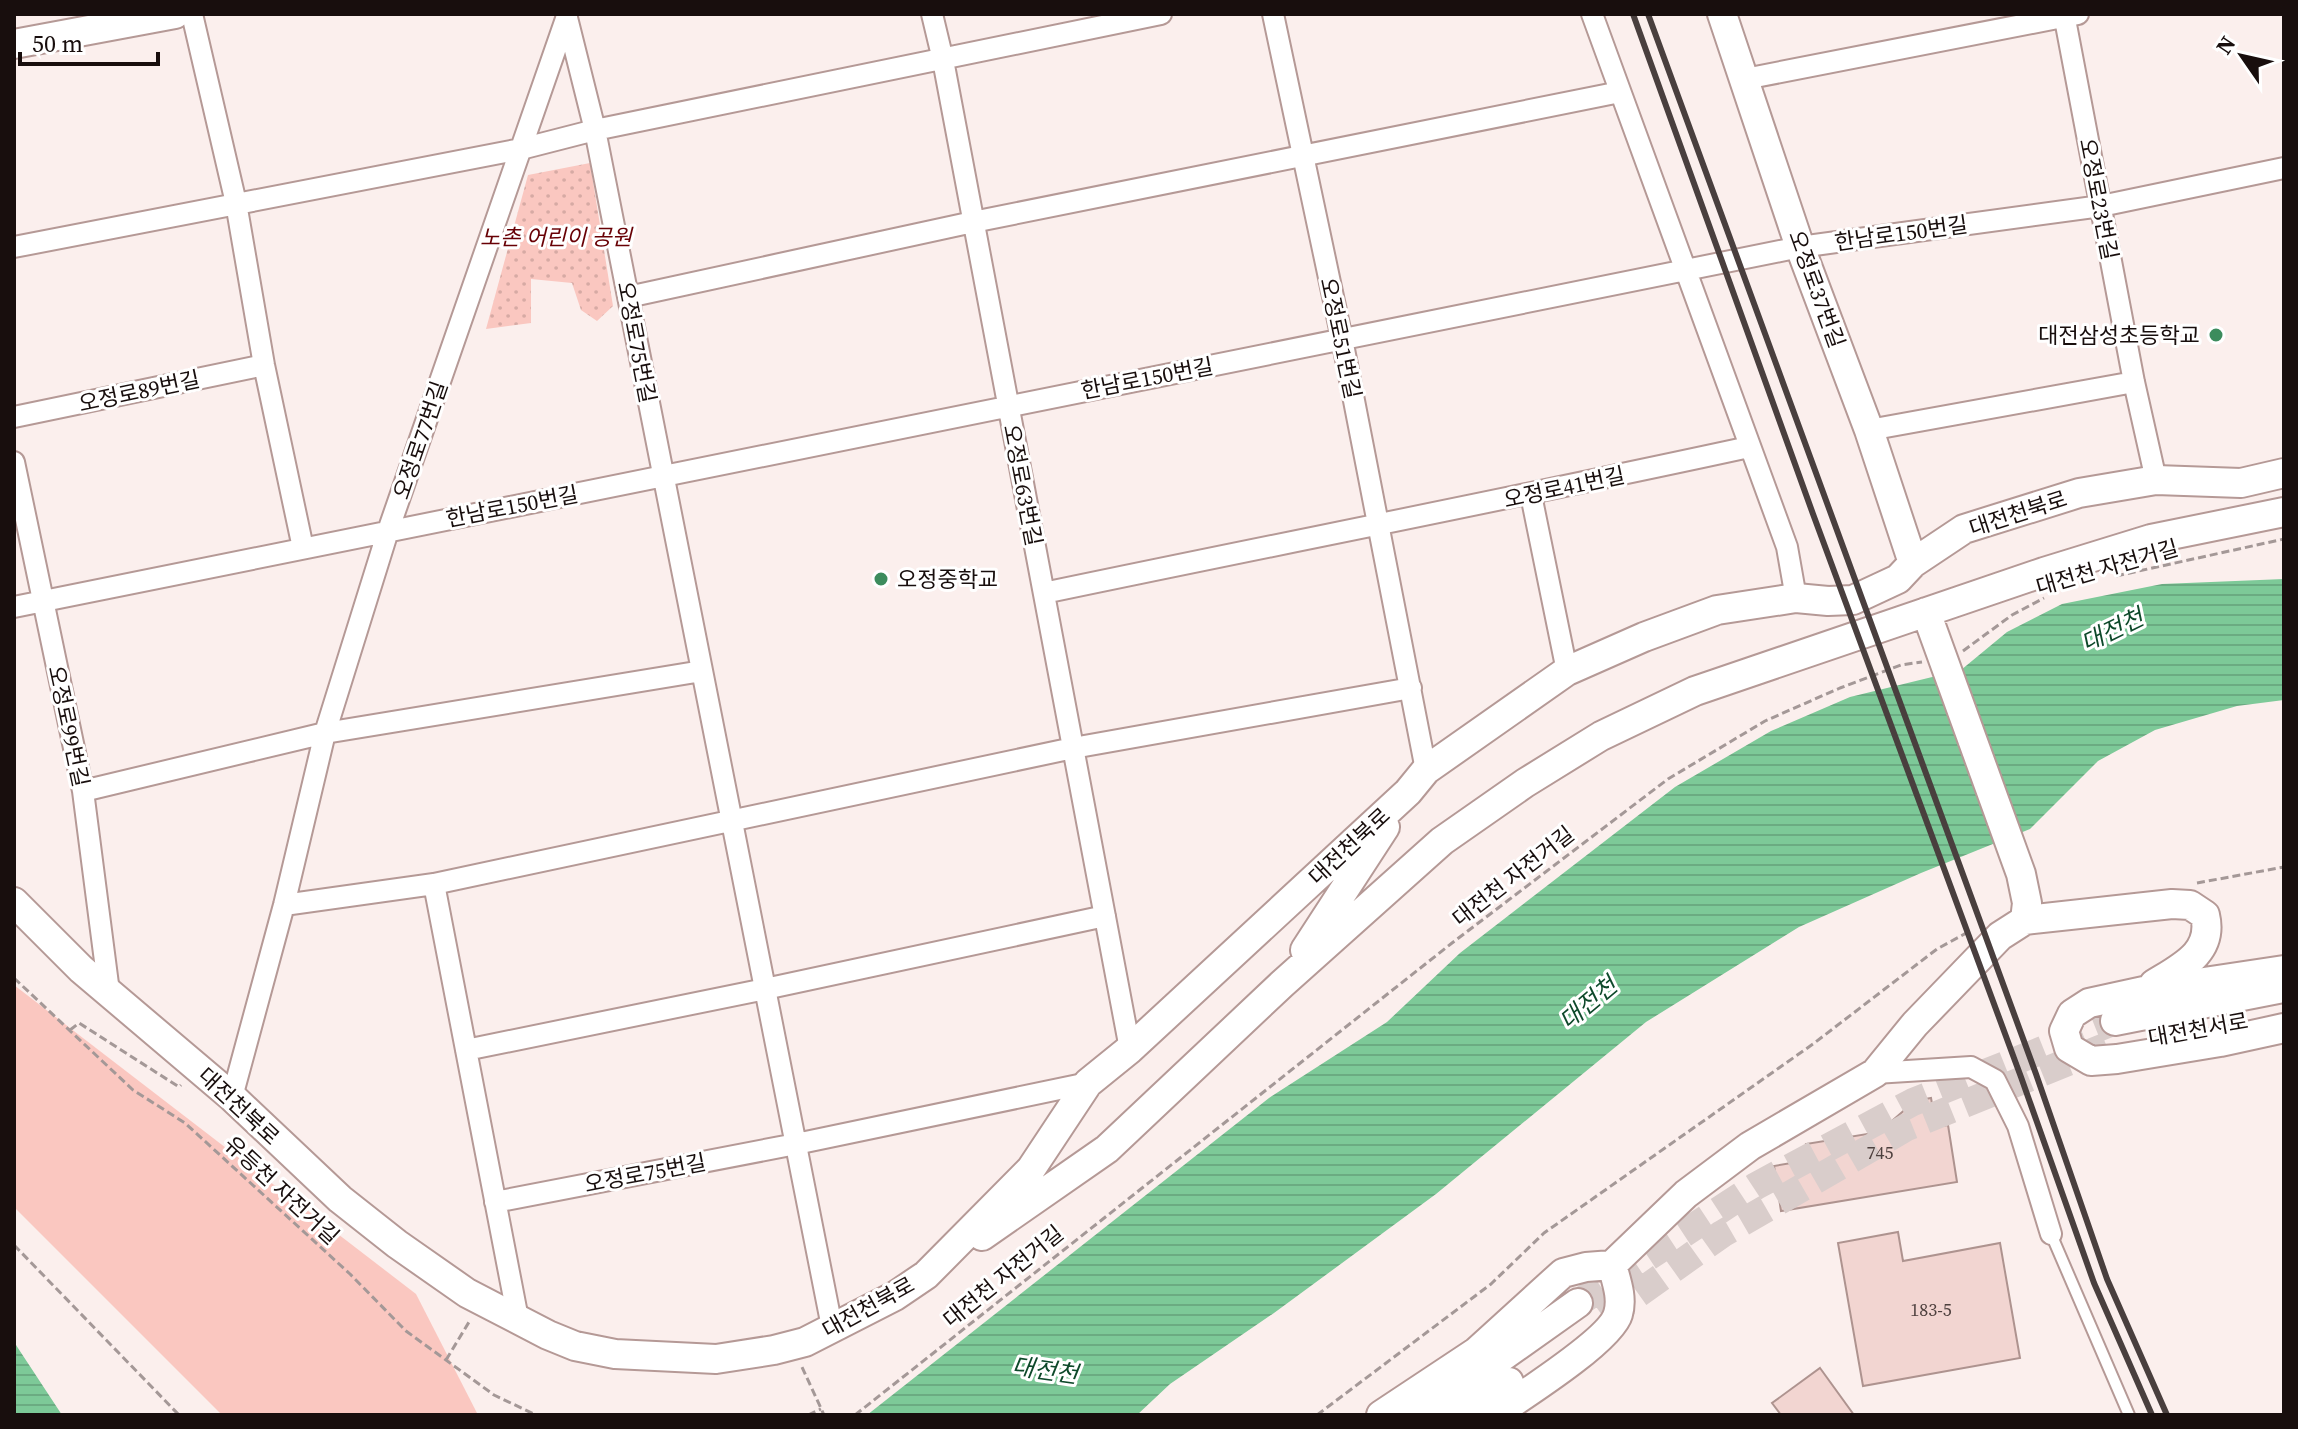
<svg xmlns="http://www.w3.org/2000/svg" width="2298" height="1429" font-family="'Source Serif 4','Noto Sans KR',serif">
	<style>
		.grass { fill: #fac7c0 }
		.park { fill: url(#park-dots) }
		.water { fill: url(#water-rules) }
		.building { fill: #f2d5d1; stroke: #ae938f; stroke-width: 2 }
		.lines { fill: none; stroke-linecap: round; stroke-linejoin: round }
		.secondary-tunnel { stroke: #d9cdcb; stroke-width: 28; stroke-dasharray: 28 14; stroke-linecap: butt }
		.lane-casing { stroke: #b59996; stroke-width: 14 }
		.street-casing { stroke: #b59996; stroke-width: 24 }
		.secondary-casing { stroke: #b59996; stroke-width: 32 }
		.path { stroke: #a49897; stroke-width: 3; stroke-dasharray: 8 4; stroke-linecap: butt }
		.lane { stroke: #fff; stroke-width: 10 }
		.street { stroke: #fff; stroke-width: 20 }
		.secondary { stroke: #fff; stroke-width: 28 }
		.rail { stroke: #493f3e; stroke-width: 6 }
		.poi-dot { fill: #3c8c5d; stroke: #fff; stroke-width: 3 }
		.labels { text-anchor: middle; dominant-baseline: central; stroke-width: 6; stroke-linejoin: round; paint-order: stroke }
		.number-label { font-size: 18px; fill: #4e403e }
		.street-label { font-size: 22px; fill: #180e0d; stroke: #fff }
		.park-label { font-size: 22px; font-style: italic; fill: #680005; stroke: #fff }
		.poi-label { font-size: 22px; fill: #180e0d; stroke: #fff; text-anchor: end }
		.water-label { font-size: 24px; font-style: italic; fill: #0d492a; stroke: #fff }
	</style>
	<defs>
		<pattern id="park-dots" width="8" height="8" patternUnits="userSpaceOnUse" patternTransform="scale(2)"><rect width="8" height="8" fill="#fac7c0"/><path d="M2 2h.1M6 6h.1" fill="none" stroke="#d6aaa4" stroke-width="1.8" stroke-linecap="round"/></pattern>
		<pattern id="water-rules" width="6" height="5" patternUnits="userSpaceOnUse" patternTransform="scale(2)"><rect width="6" height="5" fill="#7dc998"/><path d="M0 2.5h6" fill="none" stroke="#6bab82"/></pattern>
	</defs>
	<rect width="100%" height="100%" fill="#fbefed"/>
	<path class="grass" d="M14,985L416,1294L478,1415H222L14,1207Z"/>
	<path class="park" d="M590,163L613,306L597,321L581,310L572,283L531,279V323L486,329L528,175Z"/>
	<path class="water" d="M2284,579V700L2237,706L2155,730L2098,761L2030,829L1921,873L1799,927L1646,1022L1436,1194L1274,1313L1170,1384L1137,1415H867L1269,1098L1387,1022L1460,953L1675,787L1771,731L1850,697L1961,670L2007,632L2062,604L2162,584Z
		M14,1342L62,1415H14Z"/>
	<path class="building" d="M1931,1098L1936,1127L1948,1125L1957,1182L1781,1211L1774,1166L1809,1160L1806,1144L1892,1130L1893,1120L1915,1101Z
		M1898,1232L1903,1261L2000,1243L2020,1358L1863,1386L1838,1243Z
		M1820,1368L1854,1415H1781L1772,1403Z"/>
	<g class="lines">
		<path class="secondary-tunnel" d="M1578,1303L1756,1186L1913,1102L2115,1021
			M1604,1318L1722,1234L1907,1127L2112,1044"/>
		<g class="lane-casing">
			<path id="lane" d="M2051,1234L2129,1415"/>
		</g>
		<g class="street-casing">
			<path id="street" d="M192,14L236,203L264,365L303,548
				M566,14L595,130L832,1327
				M932,14L943,60L1130,1049
				M1273,14L1342,339L1426,770
				M1592,14L1787,547L1796,598
				M2064,14L2134,382L2156,480
				M1745,79L2078,14
				M14,247L521,149L595,130L1161,14
				M628,297L973,222L1620,92
				M14,417L264,365
				M1869,430L2134,382
				M14,462L83,791L109,992
				M1531,495L1567,671
				M1044,593C1278,544 1514,498 1749,447
				M14,607L1800,247L2101,206L2284,168
				M83,791L325,733L702,671
				M434,884L518,1319
				M284,905L434,884L1073,748L1411,688
				M466,1050L765,989L1105,916
				M1875,1073L1971,1067L1995,1080L2018,1126L2051,1234
				M232,1097L284,905L325,733L388,531L567,16
				M495,1202L796,1144L1088,1083"/>
		</g>
		<g class="secondary-casing">
			<path id="secondary" d="M1722,14L1800,247L1869,430L1913,563
				M14,44L175,14
				M14,902L81,969L232,1097L340,1199L397,1244L467,1293L548,1335L575,1346L615,1354L716,1359L774,1350L805,1342L895,1296L926,1275L1031,1169L1088,1083L1130,1049L1408,792L1426,770L1567,671L1644,637L1717,610L1796,598L1828,601L1853,600L1898,579L1913,563L1964,529L2079,493L2156,480L2241,483L2284,473
				M2025,920L2172,904L2190,905L2205,915C2214,952 2182,967 2154,984
				M1305,950L1385,827
				M2284,970L2144,991L2089,1003L2072,1014L2064,1031L2069,1048L2091,1061L2117,1059L2220,1042L2284,1028
				M2115,1021L2283,988
				M982,1236L1107,1149L1282,984L1442,841L1525,783L1601,736L1695,691L2044,572L2151,539L2284,512
				M1612,1265L1686,1194L1750,1146L1875,1073L1915,1024L2000,936L2025,920L2027,903L2021,874L1926,612
				M1381,1415L1476,1352L1563,1273L1586,1267L1612,1265C1616,1280 1623,1298 1618,1314C1611,1340 1519,1398 1494,1415
				M1420,1415L1578,1303
				M1460,1415L1509,1382"/>
		</g>
		<path class="path" d="M2116,576L2284,539
			M1963,651L2012,615L2044,598
			M2197,883L2284,867
			M14,978L133,1090L185,1123L350,1274L406,1331L494,1395L536,1415
			M70,1030L79,1023L179,1087L181,1085
			M14,1245L179,1415
			M446,1360L469,1322
			M802,1367L824,1415
			M808,1415L821,1409
			M855,1415L1452,943L1668,779L1765,721L1840,688L1901,665L1922,662
			M1317,1415L1491,1284L1544,1233L1813,1044L1937,949L1970,931"/>
		<use href="#lane" class="lane"/>
		<use href="#street" class="street"/>
		<use href="#secondary" class="secondary"/>
		<path class="rail" d="M1633,14L1813,514L2021,1077L2094,1283L2152,1415
			M1648,14L2036,1074L2107,1279L2167,1415"/>
	</g>
	<g class="poi-dot">
		<circle cx="2216" cy="335" r="8"/>
		<circle cx="881" cy="579" r="8"/>
	</g>
	<g class="labels">
		<g class="number-label">
			<text x="1880" y="1152">745</text>
			<text x="1931" y="1309">183-5</text>
		</g>
		<g class="street-label">
			<text transform="translate(2099 199) rotate(79)">오정로23번길</text>
			<text transform="translate(1901 233) rotate(-8)">한남로150번길</text>
			<text transform="translate(1817 289) rotate(70)">오정로37번길</text>
			<text transform="translate(1341 338) rotate(78)">오정로51번길</text>
			<text transform="translate(637 342) rotate(79)">오정로75번길</text>
			<text transform="translate(1147 378) rotate(-11)">한남로150번길</text>
			<text transform="translate(139 391) rotate(-12)">오정로89번길</text>
			<text transform="translate(420 440) rotate(-71)">오정로77번길</text>
			<text transform="translate(1023 485) rotate(79)">오정로63번길</text>
			<text transform="translate(1564 487) rotate(-12)">오정로41번길</text>
			<text transform="translate(512 506) rotate(-11)">한남로150번길</text>
			<text transform="translate(2018 513) rotate(-18)">대전천북로</text>
			<text transform="translate(2107 567) rotate(-16)">대전천 자전거길</text>
			<text transform="translate(69 726) rotate(78)">오정로99번길</text>
			<text transform="translate(1349 846) rotate(-43)">대전천북로</text>
			<text transform="translate(1513 876) rotate(-38)">대전천 자전거길</text>
			<text transform="translate(2198 1029) rotate(-10)">대전천서로</text>
			<text transform="translate(239 1106) rotate(43)">대전천북로</text>
			<text transform="translate(645 1173) rotate(-11)">오정로75번길</text>
			<text transform="translate(282 1190) rotate(43)">유등천 자전거길</text>
			<text transform="translate(1003 1276) rotate(-39)">대전천 자전거길</text>
			<text transform="translate(868 1307) rotate(-29)">대전천북로</text>
		</g>
		<g class="park-label">
			<text x="556" y="237">노촌 어린이 공원</text>
		</g>
		<g class="poi-label">
			<text x="2200" y="335">대전삼성초등학교</text>
			<text x="897" y="579" text-anchor="start">오정중학교</text>
		</g>
		<g class="water-label">
			<text transform="translate(2112 630) rotate(-26)">대전천</text>
			<text transform="translate(1588 1003) rotate(-40)">대전천</text>
			<text transform="translate(1045 1370) rotate(8)">대전천</text>
		</g>
	</g>
	<rect width="2298" height="1429" fill="none" stroke="#180e0d" stroke-width="32"/>
	<g transform="translate(2242 56) rotate(304)" stroke="#ffffff" stroke-width="6" paint-order="stroke">
	<path d="M0-6L14 30L0 20L-14 30Z" fill="#180e0d"/>
	<text y="-12" font-size="22" font-weight="bold" text-anchor="middle" fill="#180e0d">N</text>
	</g>
	<path d="M20 52v12h138v-12" fill="none" stroke="#180e0d" stroke-width="4"/>
	<text x="32" y="52" font-size="24" fill="#180e0d" stroke="#ffffff" stroke-width="6" paint-order="stroke">50 m</text>
</svg>
